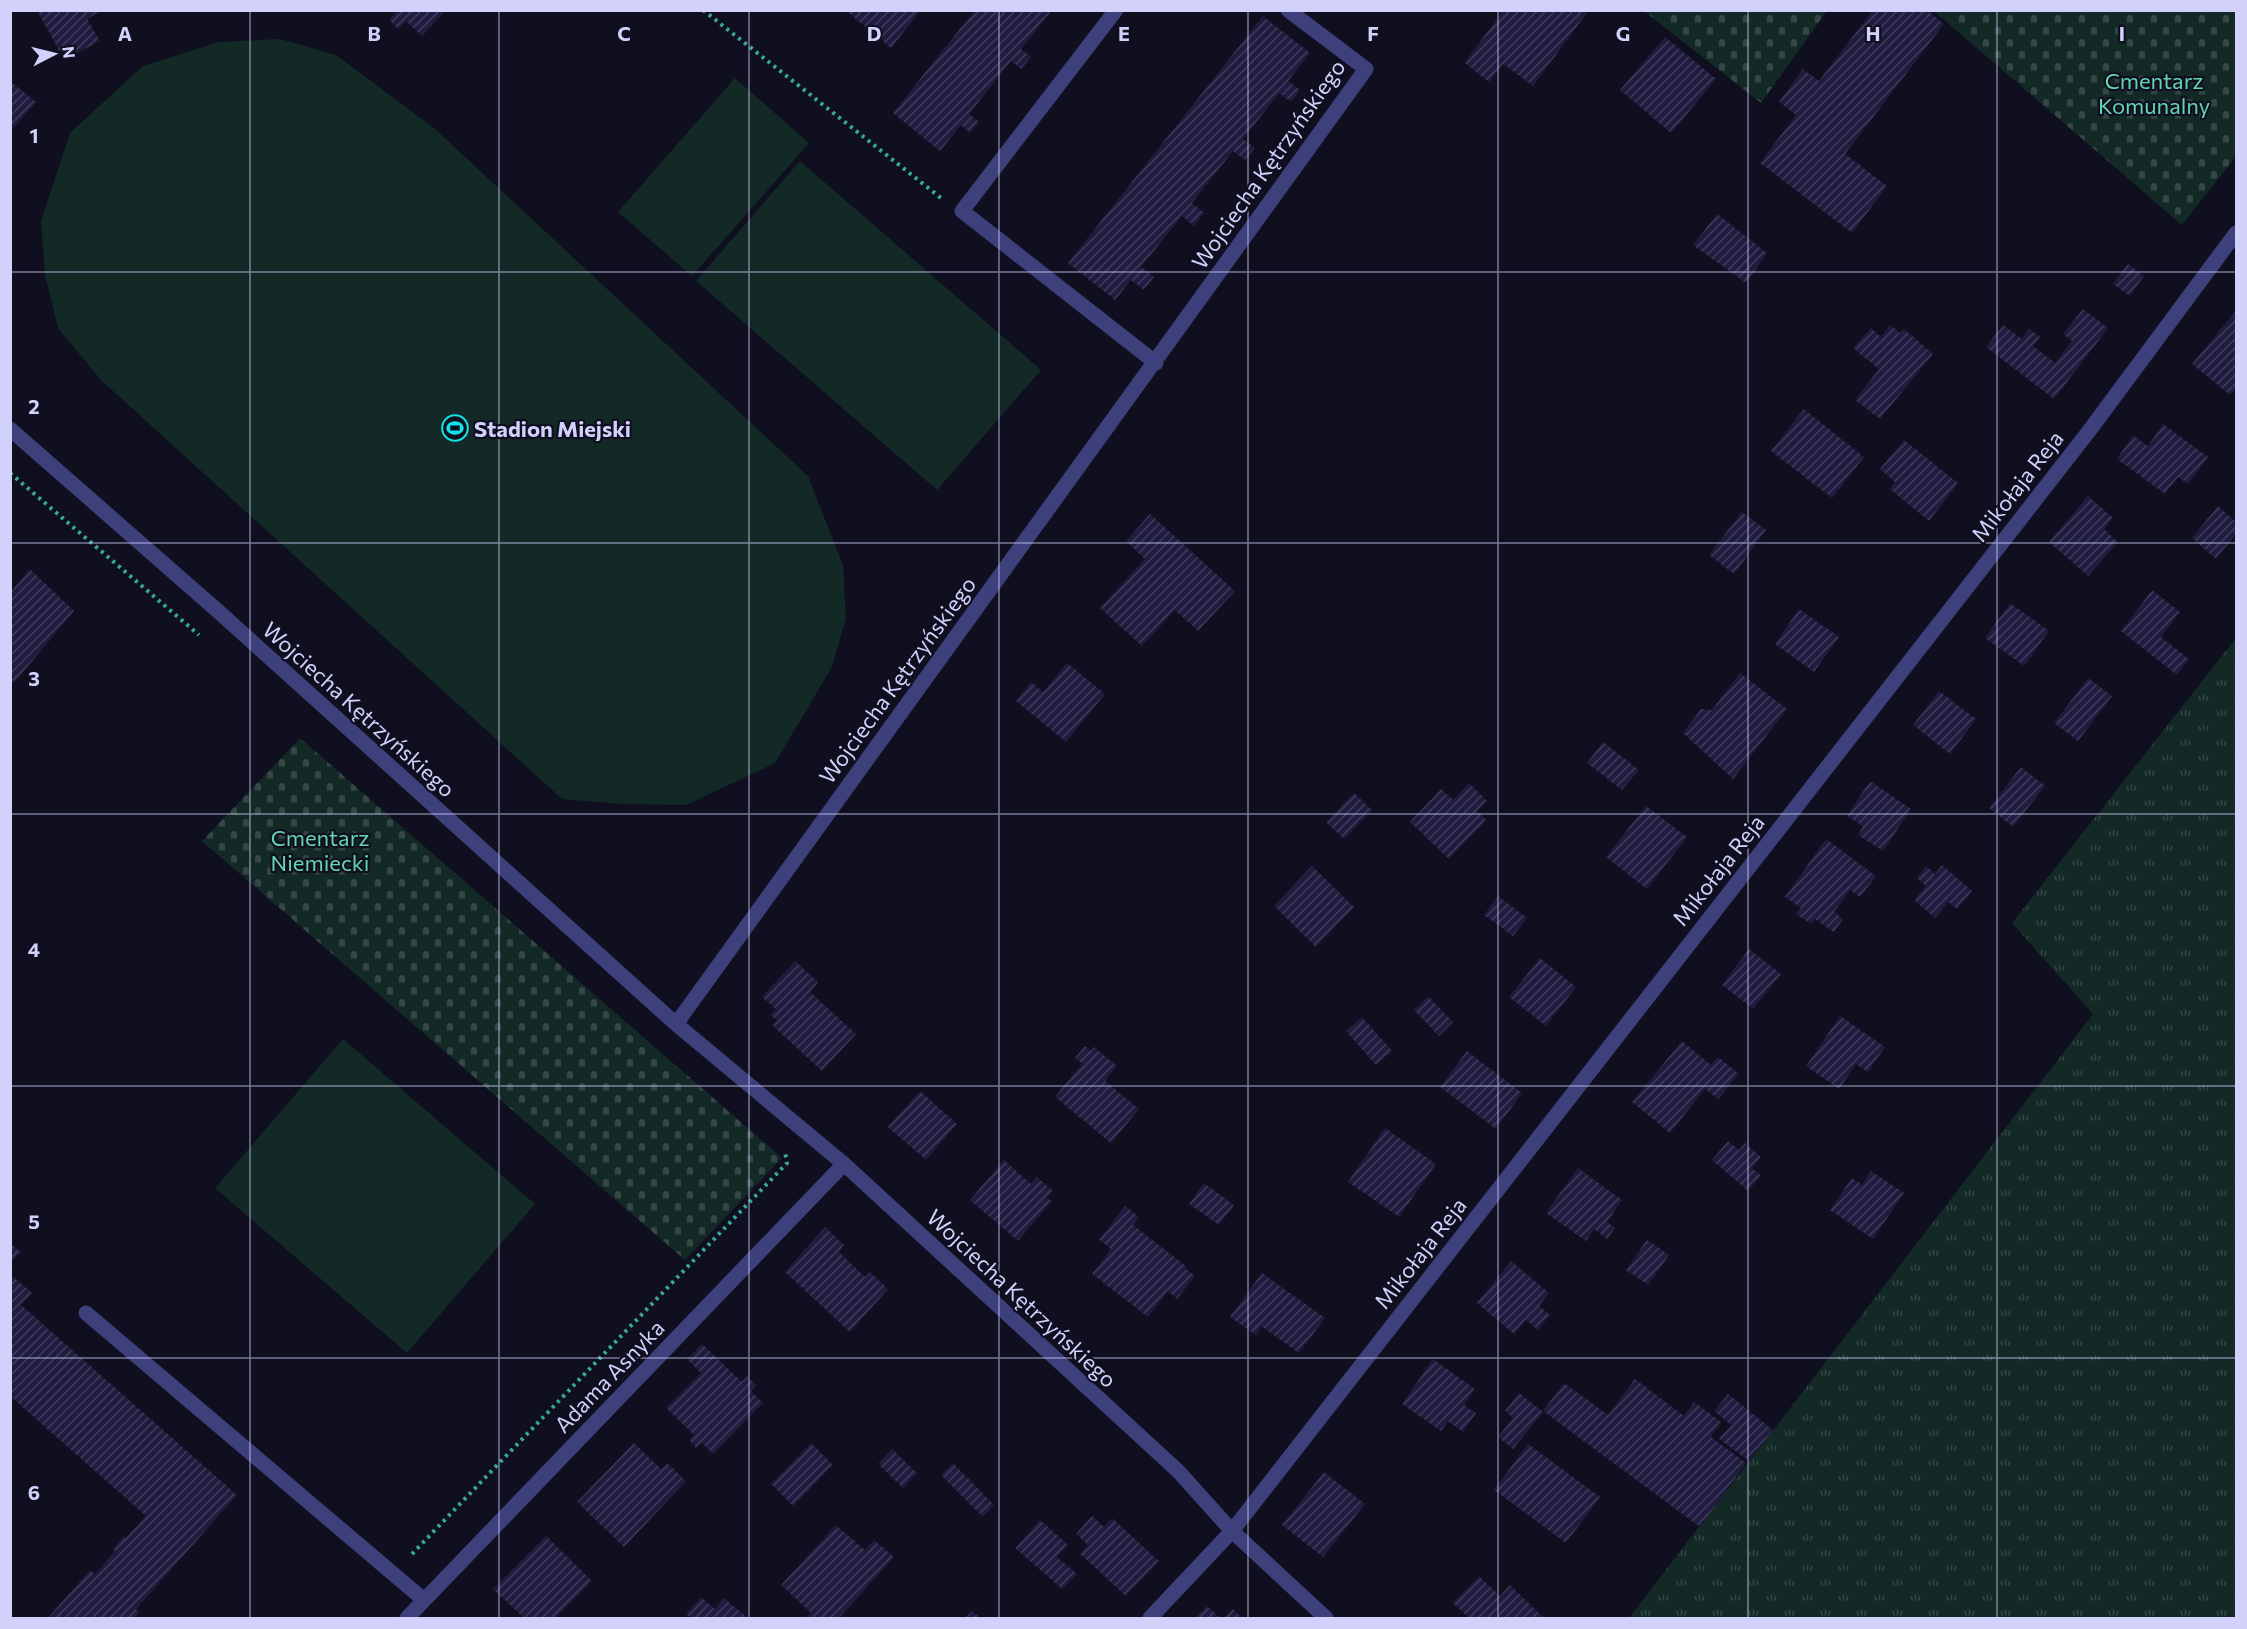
<svg xmlns="http://www.w3.org/2000/svg" width="2247" height="1629" font-family="Commissioner,sans-serif">
	<style>
		.grass { fill: url(#grass-tufts) }
		.cemetery { fill: url(#cemetery-stones) }
		.pitch { fill: #122926 }
		.building { fill: url(#building-hatch) }
		.lines { fill: none; stroke-linecap: round; stroke-linejoin: round }
		.path { stroke: #37a999; stroke-width: 4; stroke-dasharray: 3 4.5; stroke-linecap: butt }
		.minor { stroke: #3d407b; stroke-width: 15 }
		.grid { fill: none; stroke: #d2d1fb; stroke-width: 1.5; stroke-opacity: 0.55 }
		.labels { text-anchor: middle; dominant-baseline: central; stroke-width: 4.5; stroke-linejoin: round; paint-order: stroke }
		.park-label { font-size: 22px; fill: #63d5b0; stroke: #100f20 }
		.street-label { font-size: 22px; fill: #d2d1fb; stroke: #100f20 }
		.poi-label { font-size: 22px; font-weight: bold; fill: #d2d1fb; stroke: #100f20; text-anchor: start }
		.grid-label { font-size: 20px; text-anchor: middle; font-weight: bold; fill: #d2d1fb; stroke: #100f20; stroke-width: 4.5; stroke-linejoin: round; paint-order: stroke }
	</style>
	<defs>
		<pattern id="grass-tufts" width="24" height="20" patternUnits="userSpaceOnUse" patternTransform="scale(1.5)"><rect width="24" height="20" fill="#122926"/><path d="M3 7l-1-3M5 7V3M7 7l1-3M15 17l-1-3M17 17v-4M19 17l1-3" fill="none" stroke="#344746"/></pattern>
		<pattern id="cemetery-stones" width="16" height="16" patternUnits="userSpaceOnUse" patternTransform="scale(1.5)"><rect width="16" height="16" fill="#122926"/><path d="M2 7V4a2 2 0 0 1 4 0v3zM10 15v-3a2 2 0 0 1 4 0v3z" fill="#344746"/></pattern>
		<pattern id="building-hatch" width="6" height="6" patternUnits="userSpaceOnUse" patternTransform="scale(1.5)"><rect width="6" height="6" fill="#201c3f"/><path d="M-1 1l2-2M0 6l6-6M5 7l2-2" fill="none" stroke="#403c5c"/></pattern>
	</defs>
	<rect width="100%" height="100%" fill="#100f20"/>
	<path class="grass" d="M2236,638V1618H1629L2093,1014L2012,923Z"/>
	<path class="cemetery" d="M1644,11H1827L1761,103Z
		M1934,11H2236V156L2182,225Z
		M300,738L782,1158L685,1260L202,841Z"/>
	<path class="pitch" d="M280,39L336,55L434,128L808,476L843,565L846,618L832,667L775,763L686,805L623,804L562,799L101,380L58,328L45,275L41,221L70,133L143,66L219,42Z
		M735,78L809,143L692,276L618,212Z
		M800,161L1041,370L937,490L696,281Z
		M343,1039L535,1204L407,1353L215,1188Z"/>
	<path class="building" d="M37,10H103L87,19L100,41L64,60Z
		M395,10H446L422,36L406,21L398,29L389,20L396,12Z
		M845,10H921L891,48Z
		M975,10H1052L1021,49L1031,57L1021,69L1011,61L969,114L979,122L975,127L970,133L961,125L940,151L893,113Z
		M1503,10H1589L1533,86L1503,64L1489,82L1465,63Z
		M1873,10H1927L1944,24L1845,154L1887,186L1852,233L1760,163L1796,115L1779,102L1803,69L1819,81Z
		M1263,16L1310,53L1288,81L1300,90L1291,102L1279,93L1243,139L1255,148L1245,160L1233,151L1192,203L1204,213L1194,226L1182,216L1141,267L1154,277L1144,290L1131,280L1115,300L1068,263Z
		M1665,37L1716,79L1671,133L1620,90Z
		M10,81L36,102L10,132Z
		M1717,214L1767,253L1746,283L1693,245Z
		M2128,264L2144,276L2130,296L2113,284Z
		M2083,309L2108,328L2054,399L1986,347L2003,325L2022,339L2029,329L2040,337L2033,346L2055,363L2072,341L2063,334Z
		M2235,312L2236,388L2230,395L2192,364Z
		M1890,325L1900,333L1904,329L1933,354L1880,419L1855,400L1879,369L1853,348L1871,328L1881,337Z
		M1804,409L1864,457L1832,498L1771,451Z
		M2163,424L2208,457L2188,484L2178,477L2165,494L2117,459L2133,435L2148,446Z
		M1904,440L1958,483L1929,521L1890,489L1895,482L1880,469Z
		M2088,496L2113,518L2104,529L2118,542L2088,576L2049,542Z
		M2218,506L2236,522V534L2216,559L2192,538Z
		M1742,512L1766,530L1734,574L1709,555Z
		M1150,514L1235,591L1198,631L1175,610L1142,646L1100,608L1145,559L1126,541Z
		M30,569L74,611L14,683L10,678V593Z
		M2152,590L2180,612L2161,637L2189,659L2177,675L2121,631Z
		M2010,603L2049,631L2024,666L1985,638Z
		M1799,609L1839,637L1814,672L1775,644Z
		M1067,663L1105,694L1066,742L1016,701L1031,682L1043,692Z
		M1740,673L1787,709L1733,779L1683,733L1701,709L1712,710Z
		M2088,678L2112,696L2078,741L2054,723Z
		M1939,691L1976,719L1950,754L1913,725Z
		M1603,742L1639,770L1622,790L1587,763Z
		M2021,767L2045,786L2013,827L1989,808Z
		M1870,781L1911,809L1883,851L1858,835L1863,826L1847,816Z
		M1469,783L1487,801L1477,811L1486,820L1449,859L1410,822L1441,789L1453,800Z
		M1354,793L1372,810L1344,839L1326,822Z
		M1646,806L1687,837L1647,889L1606,857Z
		M1826,839L1876,876L1860,897L1850,890L1834,912L1843,919L1834,932L1815,919L1811,924L1796,914L1801,908L1785,897Z
		M1942,865L1972,891L1957,909L1948,902L1935,918L1914,900L1926,886L1917,878L1926,866L1935,874Z
		M1312,866L1354,907L1316,947L1274,906Z
		M1498,896L1527,918L1513,936L1484,915Z
		M1749,949L1781,974L1753,1009L1722,985Z
		M1540,958L1576,987L1546,1026L1509,997Z
		M795,961L818,982L810,992L856,1034L822,1071L772,1025L777,1020L770,1015L776,1009L762,997Z
		M1428,996L1453,1022L1439,1036L1414,1010Z
		M1840,1016L1885,1047L1868,1072L1856,1064L1839,1089L1806,1066Z
		M1362,1017L1392,1051L1376,1065L1346,1031Z
		M1682,1041L1711,1065L1718,1057L1739,1074L1718,1099L1705,1089L1670,1133L1632,1102Z
		M1085,1046L1091,1051L1094,1047L1117,1066L1105,1081L1139,1109L1111,1143L1055,1097L1082,1063L1075,1058Z
		M1467,1051L1522,1093L1496,1129L1440,1087Z
		M920,1091L957,1124L926,1160L888,1127Z
		M1385,1128L1436,1164L1399,1217L1348,1182Z
		M1728,1141L1739,1150L1745,1143L1761,1157L1752,1168L1761,1176L1748,1191L1712,1160Z
		M1004,1160L1031,1184L1037,1177L1053,1191L1047,1198L1052,1201L1018,1241L970,1200Z
		M1578,1168L1622,1200L1607,1222L1615,1228L1607,1239L1594,1229L1586,1241L1546,1213Z
		M1871,1171L1904,1193L1873,1239L1830,1210L1852,1178L1862,1185Z
		M1204,1183L1234,1205L1219,1225L1189,1204Z
		M1125,1206L1139,1217L1133,1225L1187,1267L1185,1268L1195,1276L1177,1299L1168,1291L1148,1317L1092,1274L1111,1249L1099,1240Z
		M825,1227L844,1245L839,1252L865,1277L870,1272L888,1289L850,1332L785,1272Z
		M1647,1240L1669,1255L1648,1285L1626,1270Z
		M10,1243L21,1252L10,1263Z
		M1511,1261L1549,1293L1539,1306L1550,1315L1538,1330L1526,1320L1514,1334L1477,1303Z
		M1262,1273L1325,1318L1299,1353L1261,1326L1256,1335L1230,1317Z
		M10,1274L32,1293L21,1305L237,1495L136,1609L139,1613L134,1618H48L90,1570L95,1574L115,1551L113,1549L124,1536L126,1538L146,1516L10,1396Z
		M702,1344L742,1382L747,1376L756,1385L751,1391L763,1403L713,1454L702,1443L696,1448L689,1440L694,1435L666,1408L701,1373L687,1359Z
		M1433,1359L1475,1389L1464,1405L1476,1413L1463,1432L1448,1421L1441,1431L1402,1404Z
		M1635,1379L1684,1416L1694,1402L1721,1422L1711,1437L1746,1463L1700,1527L1543,1411L1564,1383L1608,1415Z
		M1519,1393L1543,1412L1513,1449L1498,1437L1513,1418L1505,1411Z
		M1728,1394L1773,1430L1749,1461L1719,1439L1731,1425L1714,1411Z
		M634,1443L661,1469L667,1463L686,1481L624,1547L577,1502Z
		M811,1443L833,1465L793,1506L771,1484Z
		M1528,1444L1600,1497L1566,1543L1494,1490Z
		M892,1449L917,1473L903,1488L878,1464Z
		M953,1463L994,1505L983,1517L941,1475Z
		M1324,1472L1365,1504L1323,1557L1282,1525Z
		M1092,1516L1104,1527L1112,1518L1159,1561L1126,1596L1080,1554L1088,1545L1076,1534Z
		M1040,1520L1068,1545L1057,1557L1077,1574L1062,1589L1015,1548Z
		M836,1525L865,1550L874,1540L894,1557L839,1618H806L811,1613L781,1585Z
		M546,1536L592,1581L555,1618H524L493,1589Z
		M1479,1576L1500,1596L1510,1585L1544,1618H1469L1453,1603Z
		M701,1597L715,1609L724,1598L748,1618H692L686,1614Z
		M1207,1606L1220,1618H1195Z
		M1233,1609L1242,1618H1224Z
		M972,1611L980,1618H965Z"/>
	<g class="lines">
		<path class="path" d="M703,10L941,198
			M10,473L199,635
			M412,1554L787,1163L785,1152"/>
		<path class="minor" d="M1116,10L962,211L1156,363
			M10,429L219,612L676,1024L844,1164L1178,1471L1232,1531L1326,1618
			M676,1024L1366,69L1288,10
			M86,1313L424,1600
			M407,1618L844,1164
			M1150,1618L1232,1531L2089,431L2236,233"/>
	</g>
	<path class="grid" d="M250,10V1618M499,10V1618M749,10V1618M999,10V1618M1248,10V1618M1498,10V1618M1748,10V1618M1997,10V1618M10,272H2236M10,543H2236M10,814H2236M10,1086H2236M10,1358H2236"/>
	<defs>
		<g id="stadium-ring" transform="scale(1.35)"><circle r="9.5" fill="#100f20" stroke="#12e1e6" stroke-width="1.5"/><path d="M0-5a6.5 5 0 1 0 0 10a6.5 5 0 1 0 0-10ZM-3.5-1.8h7v3.6h-7Z" fill="#12e1e6"/></g>
	</defs>
	<g fill-rule="evenodd">
		<use href="#stadium-ring" x="455" y="428"/>
	</g>
	<g class="labels">
		<g class="park-label">
			<text x="2154" y="80">Cmentarz<tspan x="2154" dy="25">Komunalny</tspan></text>
			<text x="320" y="837">Cmentarz<tspan x="320" dy="25">Niemiecki</tspan></text>
		</g>
		<g class="street-label">
			<text transform="translate(1268 164) rotate(-55)">Wojciecha Kętrzyńskiego</text>
			<text transform="translate(2017 486) rotate(-52)">Mikołaja Reja</text>
			<text transform="translate(897 680) rotate(-54)">Wojciecha Kętrzyńskiego</text>
			<text transform="translate(359 709) rotate(42)">Wojciecha Kętrzyńskiego</text>
			<text transform="translate(1718 870) rotate(-52)">Mikołaja Reja</text>
			<text transform="translate(1420 1253) rotate(-52)">Mikołaja Reja</text>
			<text transform="translate(1022 1298) rotate(43)">Wojciecha Kętrzyńskiego</text>
			<text transform="translate(609 1376) rotate(-46)">Adama Asnyka</text>
		</g>
		<g class="poi-label">
			<text x="474" y="428">Stadion Miejski</text>
		</g>
	</g>
	<g class="grid-label">
		<text x="125" y="41">A</text>
		<text x="374" y="41">B</text>
		<text x="624" y="41">C</text>
		<text x="874" y="41">D</text>
		<text x="1124" y="41">E</text>
		<text x="1373" y="41">F</text>
		<text x="1623" y="41">G</text>
		<text x="1873" y="41">H</text>
		<text x="2122" y="41">I</text>
		<text x="34" y="143">1</text>
		<text x="34" y="414">2</text>
		<text x="34" y="686">3</text>
		<text x="34" y="957">4</text>
		<text x="34" y="1229">5</text>
		<text x="34" y="1500">6</text>
	</g>
	<rect width="2247" height="1629" fill="none" stroke="#d2d1fb" stroke-width="24"/>
	<g transform="translate(54 54) rotate(83)" stroke="#100f20" stroke-width="4.5" paint-order="stroke">
	<path d="M0-4.5L10 22L0 15L-10 22Z" fill="#d2d1fb"/>
	<text y="-9" font-size="16" font-weight="bold" text-anchor="middle" fill="#d2d1fb">N</text>
	</g>
</svg>
